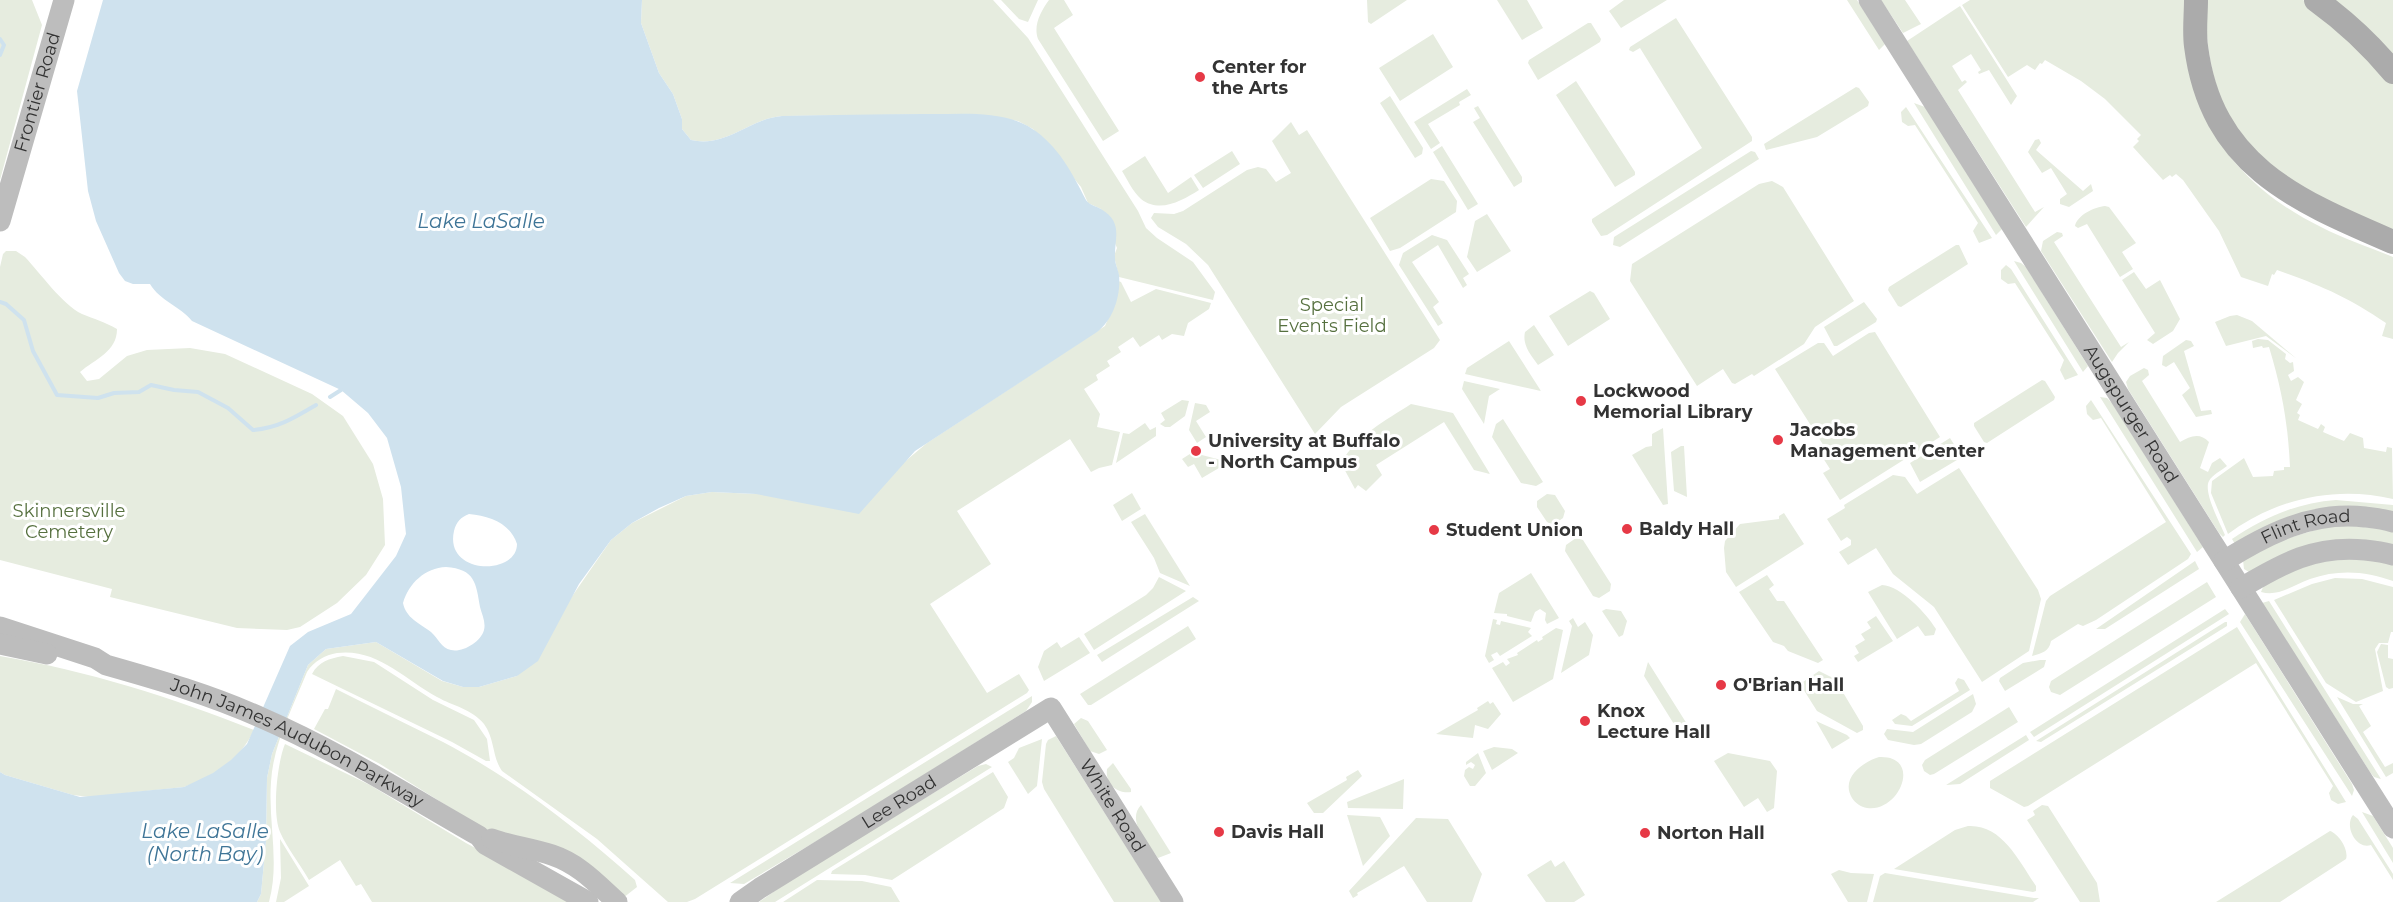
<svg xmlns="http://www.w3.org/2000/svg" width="2393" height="902" font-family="Montserrat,sans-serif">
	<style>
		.green { fill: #e6ecdf }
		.water { fill: #cfe2ee; fill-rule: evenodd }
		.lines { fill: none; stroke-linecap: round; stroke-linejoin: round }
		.stream { stroke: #cfe2ee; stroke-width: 4 }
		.secondary { stroke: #bdbdbd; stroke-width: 21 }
		.primary { stroke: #ababab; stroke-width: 24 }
		.poi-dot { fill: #e63946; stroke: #fff; stroke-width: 2 }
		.labels { text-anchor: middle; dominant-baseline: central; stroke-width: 6; stroke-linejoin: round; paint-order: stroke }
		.poi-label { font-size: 18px; font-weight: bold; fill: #333; stroke: #fff; text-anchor: start }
		.street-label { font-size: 18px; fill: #333; stroke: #fff }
		.park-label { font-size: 18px; fill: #56703f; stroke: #fff }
		.water-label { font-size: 20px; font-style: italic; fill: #3f7597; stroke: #fff }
	</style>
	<rect width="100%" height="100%" fill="#fff"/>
	<path class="green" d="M0,0H32L42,25L0,180Z
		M642,0H993L1028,38L1138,211L1146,228L1157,238L1193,262L1215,292L1213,300L1119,277L1114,256L1117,248L1101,209L1088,203L1081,187L1033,129L1018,121L971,114L782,116C748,119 727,148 691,140L682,129V119L673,94L659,73L641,23Z
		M1001,0H1038L1028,22L1019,19Z
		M1049,0H1064L1073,15L1054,28L1119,131L1103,141L1038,39C1033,25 1041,11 1049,0Z
		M1367,0H1407L1371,24L1368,22Z
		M1497,0H1527L1543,28L1522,40Z
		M1624,0H1667L1621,28L1609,11Z
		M1847,0H1857L1885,44L1879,50Z
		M1881,0H1905L1921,24L1903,33Z
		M1970,0H2185C2176,103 2230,183 2321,227C2344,239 2369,247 2393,257V339L2382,336L2386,323C2348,297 2320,285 2277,270L2274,275L2272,274L2268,286L2241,277L2219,231L2183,180L2176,174L2172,177L2170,175L2163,180L2133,147L2139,141L2137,139L2141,135L2105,99L2081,81L2045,60L2042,64L2040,63L2035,70L2027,65L2008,77L1962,5Z
		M2205,0H2303L2310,4L2393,83V233C2368,223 2341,213 2317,201C2306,196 2297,186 2287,179C2221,130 2207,79 2205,0Z
		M2330,0H2393V60Z
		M1960,6L2017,96L2011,105L1989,70L1979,74L1978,72L1981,70L1971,54L1952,66L1962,82L1965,80L1967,82L1958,90L2035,212L2044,207L2026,227L1907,41Z
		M1676,18L1752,137V141L1607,235L1601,236L1592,222V219L1702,148L1640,48L1633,52L1629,50L1630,47Z
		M1588,23H1591L1601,39L1600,42L1538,80L1528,63L1529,60Z
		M1433,34L1453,67L1400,101L1379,68Z
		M1576,81L1635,172V175L1615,187L1556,95Z
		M1856,87L1859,88L1869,102L1868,106L1817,137L1766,150L1764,144Z
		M1467,89L1471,95L1459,102L1460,105L1428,124L1440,143L1431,149L1414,122Z
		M1390,96L1423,148L1422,154L1415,158L1380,103Z
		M1914,103L1925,107L2002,229L1996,235Z
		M1478,106L1522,177V182L1514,187L1473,122L1480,118L1474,108Z
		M1906,107L1992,238L1979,243L1973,231L1978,223L1915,125L1908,126L1902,122L1901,112Z
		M1291,122L1299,135L1307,130L1440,340L1434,348L1341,407L1315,434L1208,265L1186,244L1158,227L1151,218L1154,213L1174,214L1183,211L1247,170L1258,167L1266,169L1276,182L1291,173L1272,141Z
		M2039,139L2041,143L2036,150L2083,191L2091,184L2093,191L2069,207L2060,204V199L2067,194L2051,168L2042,173L2028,152L2035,140Z
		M1442,146L1478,204L1468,210L1433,152Z
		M1232,151L1240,164L1203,188L1194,175Z
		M1751,151L1755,152L1759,159L1620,247L1613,245L1614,237Z
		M1145,156L1168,193L1191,177L1199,190C1183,200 1160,214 1141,199C1133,192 1127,179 1122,171Z
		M1431,179L1444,181L1457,201L1456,212L1400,248L1390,251L1370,218Z
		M1772,181L1783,187L1854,301L1815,327L1804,344L1754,376L1752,374L1735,384L1732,383L1723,369L1697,386L1630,281L1632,264L1759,184Z
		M2105,206L2109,207L2136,243L2122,252L2133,269L2120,277L2087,224L2078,228L2075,226C2077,215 2095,207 2105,206Z
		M1487,214L1511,251L1477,272L1467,257L1475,221Z
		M2057,232L2062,233L2063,236L2054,242L2121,347L2129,342L2118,353L2112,362L2041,251L2043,241Z
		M1432,235L1447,240L1469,274L1463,278L1467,285L1463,288L1438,245L1412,262L1439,302L1433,307L1443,323L1438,326L1399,265L1403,253Z
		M1956,245H1959L1968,264L1901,307L1898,306L1888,290L1889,287Z
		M6,251H16L25,257C41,274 62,304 82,314C94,319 105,322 117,329C117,352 95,359 80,372L87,381L99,379L127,356L147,350L190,348L225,354L312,394L343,416L373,464L383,499L385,545L366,575L337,603L300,627L287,630L237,628L110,597L112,589L0,560V267L3,254Z
		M2014,261L2021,263L2026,267L2088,366L2083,372Z
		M2006,265L2011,269L2078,375L2065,380L2060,370L2064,360L2015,283L2008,284L2001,279V270Z
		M2134,272L2146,289L2160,280L2180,319L2173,331L2153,344L2147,340L2155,333L2122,280Z
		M1118,281L1121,282L1131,302L1156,289L1211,303L1209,309L1188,323L1184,336L1172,334L1162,340L1159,335L1140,347L1133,337L1118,347L1121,352L1107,361L1110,366L1096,375L1098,380L1084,389L1100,414L1097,427L1120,432L1112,465L1099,468L1091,472L1070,439L957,511L991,564L930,604L987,693L1019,674L1029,690L1027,693L695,899L687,902H668L597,839L502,771C492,757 495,739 484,724C472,709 453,706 437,697C404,679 377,648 337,653C325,655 314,661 307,672C293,707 273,744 271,782C268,823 280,862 269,902H257L261,894L266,841L267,778L272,754L308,665L326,649L376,642L442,681L463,687H479L517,676L611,540L632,523L686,496L712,492L756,494L902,464L927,443L1105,326L1115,303Z
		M1590,291L1594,293L1610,319L1568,346L1549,316Z
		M1864,302L1877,319L1876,322L1837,346H1834L1824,327Z
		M2237,315L2252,321L2297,359L2266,336L2226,346L2215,322L2230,316Z
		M1534,325L1554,355L1538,365C1531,355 1522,345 1525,332Z
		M1875,332L1940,437L1840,500L1823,473L1830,469L1823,458L1829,454L1775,369L1818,343H1824L1833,356L1869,333Z
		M2258,339L2268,340L2286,354L2285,359L2290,363L2293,362L2294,371L2288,375L2291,381L2298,377L2304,382L2296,400L2302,404L2297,413L2300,415L2298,420L2318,429L2321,424L2325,427L2323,432L2344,441L2350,433L2363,438L2364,448L2386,452L2387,447L2392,448L2393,499C2335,485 2275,499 2228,534L2211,493L2212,481L2244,458L2253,477L2273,476L2274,471L2284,470V467H2290C2288,423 2282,390 2269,347L2263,348L2262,346L2253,348L2252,341Z
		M2186,340L2191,341L2194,346L2184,351L2201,411L2211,410L2212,414L2196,417L2182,395L2190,388L2174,362L2166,367L2162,365L2163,356Z
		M1509,341L1541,391L1465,374L1467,368Z
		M2144,368L2148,370L2149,375L2142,381L2180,442C2190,436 2200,432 2209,442L2200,468L2208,472L2212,463L2220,458L2227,466C2222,470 2212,475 2209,481C2203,492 2220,523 2225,535L2223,537L2219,533L2128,389L2126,382L2130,376Z
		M2042,380L2045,381L2055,397L2054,400L1987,443L1984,442L1974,426V423Z
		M1464,381L1500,389L1489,396L1484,424L1462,389Z
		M2100,397L2107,398L2112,403L2203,547L2197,552Z
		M1182,400L1189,401L1185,416L1170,427H1165L1160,424L1165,420L1161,413Z
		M2091,400L2191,554L2188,559L2096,620L2083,626L2078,624L2051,641C2049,652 2042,653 2032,656L2046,601L2050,596L2166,522L2101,418L2093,420L2087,414L2086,406Z
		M1195,403L1206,405L1210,412L1196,421L1206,437L1197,443L1189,430Z
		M1411,404L1453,413L1490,474L1474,470L1444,422L1376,465L1382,475L1366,491L1358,485L1355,489L1341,463C1357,435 1385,421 1411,404Z
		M1503,419L1543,482L1536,486L1521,483L1492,437L1496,424Z
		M1145,423L1150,430L1156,427V436L1116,463L1123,433L1129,434Z
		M1663,428L1668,504L1663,505L1632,455L1646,447L1652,446V434Z
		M1950,438L1962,457L1920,482L1910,463Z
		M1681,446H1684L1687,497L1674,491L1671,452Z
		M1196,450L1198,454L1225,461L1224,465L1202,478L1194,464L1188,467L1182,459Z
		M1959,468L2038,590L2041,599L2029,651L1982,682L1934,607L1893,574L1876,548L1848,565L1839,552L1851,545V540L1847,537L1841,541L1827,519L1845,508L1844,505L1893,475L1905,477L1917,494Z
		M1132,493L1141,509L1122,521L1113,505Z
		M1547,494L1555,495L1565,511L1563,518L1553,525L1547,522L1537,507V501Z
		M2336,500L2393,505V514L2235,544L2232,539C2264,517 2297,503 2336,500Z
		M1784,513L1804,544L1736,587L1726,572L1724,548L1725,541L1740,524L1779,519V516Z
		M1145,514L1190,586L1160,573L1154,558L1131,522Z
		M2336,524L2393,530V548L2249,572L2244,569L2243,560L2265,545Z
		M1576,538L1583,540L1611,584L1610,591L1599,598L1593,596L1565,551L1566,545Z
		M2350,556L2393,564V581C2366,571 2338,569 2310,579C2293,585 2279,597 2261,592C2269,567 2327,561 2350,556Z
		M2195,561L2199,569L2105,629H2096Z
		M1531,573L1559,618L1547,624L1545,620L1546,613L1540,609L1535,612L1531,622L1507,616V614L1494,613L1499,593Z
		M1767,575L1774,585L1769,589L1777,601H1784L1823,660L1818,663L1788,651L1784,646L1773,642L1739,592Z
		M1159,577L1186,591L1094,650L1084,634L1146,595L1153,588Z
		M2335,578L2362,579L2393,587V632H2391L2388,643H2379L2375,649L2383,691L2356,702L2326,683L2274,600L2312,584Z
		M2207,582L2216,597L2060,695L2051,692L2049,687L2051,681Z
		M1882,585C1901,586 1926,613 1936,629L1934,635L1925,636L1918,626L1897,639L1868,592Z
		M1193,597L1199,601L1102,662L1097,655Z
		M2269,601L2381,779L2374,777L2370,772L2262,603Z
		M1606,609L1621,611L1627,621L1623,635L1619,637L1602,611Z
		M2225,609L2229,614L2034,737L2030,732Z
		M2245,614L2352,784L2354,790L2352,796L2240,622Z
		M1876,616L1893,641L1858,662L1854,656L1859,653L1855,646L1865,640L1861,634L1871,628L1867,622Z
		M1573,618L1578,627L1585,622L1593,635L1589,655L1561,673L1572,626L1569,621Z
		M1493,619L1497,620L1496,624L1500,625L1501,621L1531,628L1528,632L1532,636L1500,656L1497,652L1491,655L1494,660L1489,663L1485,656Z
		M2225,622H2227V626L2041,742L2036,741Z
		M1188,626L1196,639L1091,705H1088L1080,694Z
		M2237,627L2346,802L2338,804L2331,800L2329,793L2333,786L2256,663L2028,806L2024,807L1990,788V781Z
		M1556,628L1563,630L1553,679L1513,702L1492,668L1503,662L1506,666L1510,663L1507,659L1518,655L1517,653L1537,640L1538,642L1543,639L1542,637Z
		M1079,637L1090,653L1044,681L1038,667L1044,651L1057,642L1061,648Z
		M2381,644L2388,645V658L2393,659V688L2389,689L2386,687L2377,652Z
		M0,656C88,671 171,697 254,730C241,759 213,777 184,787L89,797L73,795L5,775L0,772Z
		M343,656L374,662L433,700L474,720L487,739L490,761H486L452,742L312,674C319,661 329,659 343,656Z
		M2040,660H2046L2044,667L2005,691L1999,681L2000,678L2023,663Z
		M1648,662L1692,732L1690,733L1677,729L1644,676Z
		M1819,671L1835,679L1863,726V730L1857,733L1817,711L1800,684Z
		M1958,678L1964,680L1970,690L1912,726L1895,724L1892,720L1901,714L1906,716L1911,721L1959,691L1955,683Z
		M336,689C371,707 407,724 443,742C512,778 577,828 635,880L637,887L623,898L481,827L380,764L314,729L325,709H328Z
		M1973,694L1976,704L1972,712L1921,744L1914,745L1888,740L1884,734L1887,729L1913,732Z
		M1032,696V702L1026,711L842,826L744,884L730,883Z
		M2337,697L2353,704H2363L2359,706L2371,726L2363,732L2385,767L2393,763V773L2386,777Z
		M1488,701L1490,704L1493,702L1501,714L1488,729L1475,725L1473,738L1436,734L1478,710L1477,708Z
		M2009,707L2018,722L1934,774L1930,775L1924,771L1922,765L1925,760Z
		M1081,718L1088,721L1107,750L1099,754L1090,751L1074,724Z
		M1816,721L1847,735L1850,738L1832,749Z
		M2026,735L2029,740L1960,784L1946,785Z
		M1056,736L1161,902H1114L1044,789L1042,782L1046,744L1048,740Z
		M1042,739L1037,786L1028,794L1008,762L1014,758L1019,748Z
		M285,744L370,785L466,843L575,902H372L361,884L356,886L340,860L309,880C300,864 287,848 280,832C272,813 277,763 285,744Z
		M1494,747L1512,749L1518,753L1492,770L1483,751Z
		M1478,753L1486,773L1475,786H1470L1464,776L1465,770L1469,767L1473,769L1475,765L1471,762L1466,765V762Z
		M1728,753L1770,761L1777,771L1774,808L1767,812L1758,798L1744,807L1714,761Z
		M1879,757C1923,755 1900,813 1867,808C1861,807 1855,803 1852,798C1840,778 1863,762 1879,757Z
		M1113,763L1131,789V792C1117,794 1105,784 1107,769Z
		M986,764L992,767L775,902H759L796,876L978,766Z
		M1358,770L1362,776L1323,813H1314L1307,803L1347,780L1346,777Z
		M993,772L1008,797L1004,808L892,880L865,875L831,874L832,871Z
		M1404,779L1403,809L1348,808L1347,802Z
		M1141,805L1171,853L1158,858C1148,843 1126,821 1141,805Z
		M2042,805L2048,806L2097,883L2100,902H2080L2027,820L2035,815L2033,811Z
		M2362,812L2373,816L2393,848V863Z
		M1347,815L1380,817L1390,836L1363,866Z
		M2353,815L2358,819L2393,874V880L2371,845C2356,850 2344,826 2353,815Z
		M1416,818L1448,819L1482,874L1472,902H1427L1404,866L1357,893L1358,895L1353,898L1349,891Z
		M1968,826C2002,824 2019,861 2036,886V891L2033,892L1894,869L1955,830Z
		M2330,831C2339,834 2349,850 2346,859L2280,902H2216Z
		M280,839L309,886L284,902H276L281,878Z
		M1551,860L1555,867L1564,861L1585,895L1574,902H1546L1527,875Z
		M1839,870L1851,873L1874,874L1867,902H1848L1831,874Z
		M1885,873L2034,898H2039L2033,902H1873L1880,876Z
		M817,880L862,881L891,887L900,902H783Z"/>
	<path class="water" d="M103,0H642L641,23L659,73L673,94L682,119V129L691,140C727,148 748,119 782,116C830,115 877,114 924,114C959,115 1000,109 1031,128C1058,145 1072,173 1086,200C1089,205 1096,206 1101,209C1124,223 1114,238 1115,258C1115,264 1118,269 1119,275C1121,296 1113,320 1097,332L915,451L859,514L756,494L712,492L686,496L659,508L632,523L611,540L579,584L538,661L517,676L479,687H463L443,681L376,642L326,649L308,665L272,754L267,778L266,841L261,894L257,902H0V772L5,775L80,797L184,787L213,773L231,760L247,744L290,646L308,632L351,614L396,556L406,534L401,487L387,438L368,413L341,390L192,321C180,306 160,301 150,284H133L125,281L119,273L96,221L88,191L77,91ZM469,514C490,516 510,523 517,544C517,576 444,575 454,531C456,522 461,517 469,514ZM446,567C475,569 476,583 480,607C482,615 486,622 484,630C481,642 462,653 451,650C441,648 438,638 431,632C419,623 406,618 403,603C409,583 425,568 446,567Z"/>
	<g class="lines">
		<path class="stream" d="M0,39L4,45L0,55
			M0,302L6,304L24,320L33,351L57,395L98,398L114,393L139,392L151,385L174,390L198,392L228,408L253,430C278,428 294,418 316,405
			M330,397L341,390"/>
		<g class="secondary">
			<path id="s1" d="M1869,0L2393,828"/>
			<path id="s2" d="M0,221L64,0"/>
			<path id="s3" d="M2224,561C2267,534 2312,511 2365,517C2374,518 2384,519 2393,522"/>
			<path d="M2241,588C2283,563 2315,545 2365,550C2375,551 2384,552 2393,555"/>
			<path id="s4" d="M0,627L95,658L106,665C159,680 211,695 262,718C338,751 407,795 479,836L485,844L588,902"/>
			<path d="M0,644L47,654"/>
			<path d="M492,839C511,846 532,848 552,855C579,864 596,883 617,902"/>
			<path id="s5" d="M740,902L760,888L1051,708L1173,902"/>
		</g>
		<path class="primary" d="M2196,0C2196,15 2194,31 2196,46C2211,165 2295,200 2393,242
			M2316,0C2345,21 2370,44 2393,72"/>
	</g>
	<g class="poi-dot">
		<circle cx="1200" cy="77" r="6"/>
		<circle cx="1581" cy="401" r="6"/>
		<circle cx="1778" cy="440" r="6"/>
		<circle cx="1196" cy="451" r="6"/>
		<circle cx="1627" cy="529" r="6"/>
		<circle cx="1434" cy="530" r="6"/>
		<circle cx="1721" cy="685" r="6"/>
		<circle cx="1585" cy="721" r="6"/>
		<circle cx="1219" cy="832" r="6"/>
		<circle cx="1645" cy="833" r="6"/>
	</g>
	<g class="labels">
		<g class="poi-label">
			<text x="1212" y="67">Center for<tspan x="1212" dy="21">the Arts</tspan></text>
			<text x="1593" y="391">Lockwood<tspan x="1593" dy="21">Memorial Library</tspan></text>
			<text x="1790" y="430">Jacobs<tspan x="1790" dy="21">Management Center</tspan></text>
			<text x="1208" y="441">University at Buffalo<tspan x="1208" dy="21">- North Campus</tspan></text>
			<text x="1639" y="529">Baldy Hall</text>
			<text x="1446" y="530">Student Union</text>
			<text x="1733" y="685">O'Brian Hall</text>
			<text x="1597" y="711">Knox<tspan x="1597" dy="21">Lecture Hall</tspan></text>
			<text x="1231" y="832">Davis Hall</text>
			<text x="1657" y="833">Norton Hall</text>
		</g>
		<g class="street-label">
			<text stroke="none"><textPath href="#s2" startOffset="134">Frontier Road</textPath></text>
			<text stroke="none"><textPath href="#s1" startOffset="490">Augspurger Road</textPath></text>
			<text stroke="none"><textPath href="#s3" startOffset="90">Flint Road</textPath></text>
			<text stroke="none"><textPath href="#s4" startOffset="320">John James Audubon Parkway</textPath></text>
			<text stroke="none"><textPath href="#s5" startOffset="188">Lee Road</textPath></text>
			<text stroke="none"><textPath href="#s5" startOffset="482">White Road</textPath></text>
		</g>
		<g class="park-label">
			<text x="1332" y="305">Special<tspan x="1332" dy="21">Events Field</tspan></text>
			<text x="69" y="511">Skinnersville<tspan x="69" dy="21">Cemetery</tspan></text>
		</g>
		<g class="water-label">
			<text x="481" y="221">Lake LaSalle</text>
			<text x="205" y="831">Lake LaSalle<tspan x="205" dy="23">(North Bay)</tspan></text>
		</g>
	</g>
</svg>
